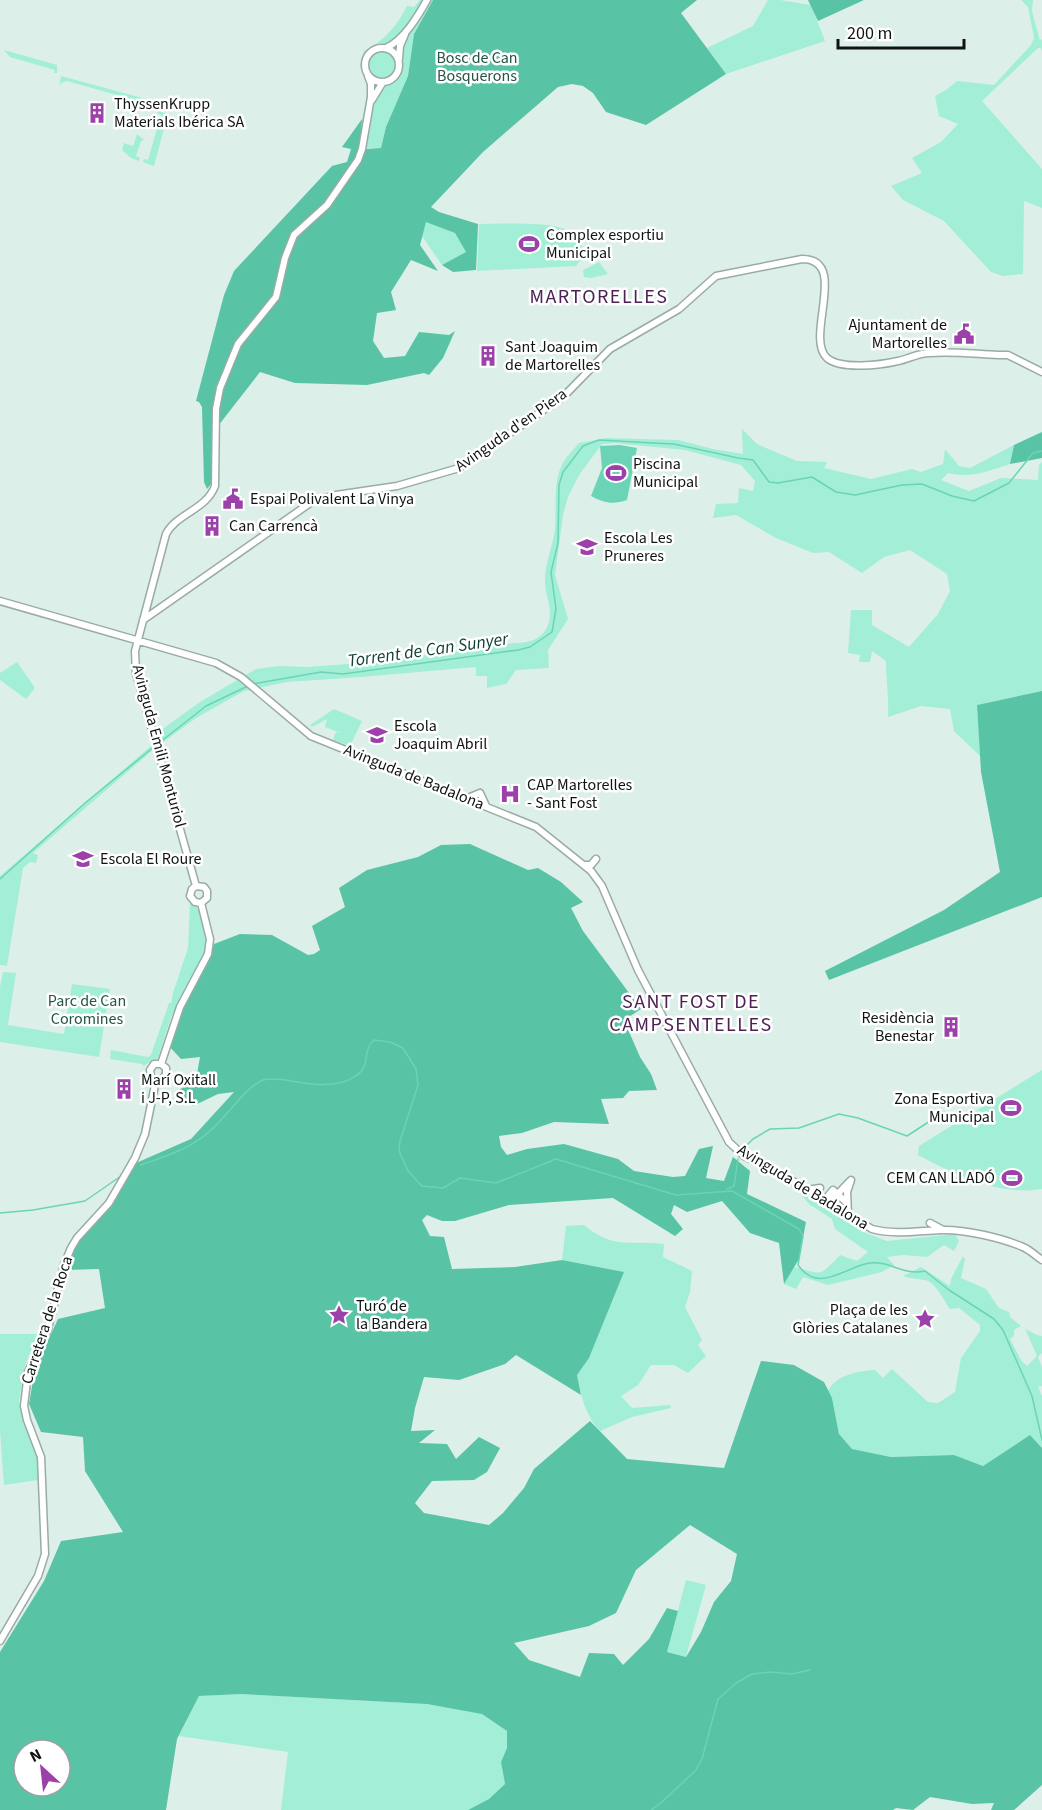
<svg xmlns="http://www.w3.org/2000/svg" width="1042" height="1810" font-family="'Source Sans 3',sans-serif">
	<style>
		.green { fill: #a3eed6 }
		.forest { fill: #58c3a5; fill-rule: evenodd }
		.water { fill: #6bd4b6 }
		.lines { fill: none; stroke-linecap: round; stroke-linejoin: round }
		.stream { stroke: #6bd4b6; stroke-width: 1.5 }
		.tertiary-casing { stroke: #9aaba5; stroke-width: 9 }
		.tertiary { stroke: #fff; stroke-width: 6 }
		.labels { text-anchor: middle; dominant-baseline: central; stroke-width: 5; stroke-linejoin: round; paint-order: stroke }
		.park-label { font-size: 16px; fill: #265447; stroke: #fff }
		.poi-label { font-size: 16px; fill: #0e1412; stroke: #fff; text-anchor: start }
		.street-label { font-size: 16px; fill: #0e1412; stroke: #fff }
		.water-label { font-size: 18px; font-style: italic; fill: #114134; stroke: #fff }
		.quarter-label { font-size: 20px; letter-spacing: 1.5px; fill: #4e2154; stroke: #fff }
	</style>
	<rect width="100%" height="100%" fill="#ddefe9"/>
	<path class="green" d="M420,0H433L414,34L408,76L386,127L381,148H360L362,119L369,89L360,66L364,51C384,41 397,26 407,6L414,7Z
		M768,0H780L811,5L825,41L726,74L707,48L753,26Z
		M1021,0H1033L1032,11L1040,41L1042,39V52L1041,48H1038L982,101L1042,169V208L1024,201L1023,274L1003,276L991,272L944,221L903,200L891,186L922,173L912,158L941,142L958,124L939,116L935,96L946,90L957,81L994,85L1031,45L1034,38L1028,7Z
		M4,50L57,65V73H54L55,70L10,57Z
		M61,76L146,99L145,103L67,81L61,83L59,87Z
		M158,111L168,114L154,166L143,162L144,159L148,160L161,115L157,113Z
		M137,134L144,140L141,141L136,156L140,158L139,161L131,158L122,150L124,143L133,146Z
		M426,221L455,233L467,253L442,265L422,236Z
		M479,224C500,224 552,221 569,231C577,235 581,245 586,253L576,266L477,271Z
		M599,262L608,274L591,278L584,277L583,270Z
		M742,429L757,444L797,461L827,462L824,468L871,479L912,469L921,472L943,464L945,449L959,466L970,468L1014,445L1010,464C987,471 972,479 948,473L941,480L969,491L1001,478L1038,480L1039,465L1042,462V691L977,705L980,756L954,731L950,709L921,706L888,717C889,697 886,680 886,661L872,651L870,662H859L860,655L848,653L851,610H872V625L909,647L938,614L950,591L947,574L910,550L884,557L862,573L829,552L813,553L776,538L736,515L713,518L716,504L738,503L739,488L753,491L755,481L741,465L685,450L614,443L602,444L579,475L568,497L563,515L555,575L568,619L548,650L549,668L516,670L506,684L487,688V676H476V667L361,677L287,682L244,691L196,718L154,749L33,853L38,855L36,863L30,862L23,868L7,966L0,965V876L159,739L157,733L200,702L256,669L279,666L307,667L377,662L514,643C529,643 542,640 548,625C554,608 544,595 545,579C545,563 553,546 555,529C557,507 552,481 564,461C568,455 574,449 579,443L606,438L678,440L713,449L743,454Z
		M17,662L35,688L26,699L0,680V673Z
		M334,709L362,721L350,746L333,740L336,732L341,733L325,727L327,719L312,727L310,725Z
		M190,902L200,910L208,945L204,958L171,1017L158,1058L143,1066L142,1064L110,1059L111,1050L148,1057L151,1055L169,1003H171L173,993L188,948Z
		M3,972L16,973L8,1025L64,1034L72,984L110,989L99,1057L0,1042V987Z
		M1042,1070V1189C997,1196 957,1175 918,1155L919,1146Z
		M794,1186L863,1232L887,1241L955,1234L959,1241L954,1251L944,1245L927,1257L903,1255L887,1257L894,1265L882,1272L828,1285L803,1277L796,1289L784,1284L794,1267C823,1274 818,1278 840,1255L857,1261L868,1252L835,1229L832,1219L809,1204Z
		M584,1225C614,1250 629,1240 664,1244L663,1257L692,1271L690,1292L685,1307L702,1340L698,1345L706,1356L688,1373L674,1365H651L638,1385L621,1396L632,1408L670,1405L671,1408L632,1417L600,1431C585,1415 581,1396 577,1375L589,1358L624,1272L562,1260L566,1226Z
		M963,1256L965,1259L961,1278L986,1289L999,1308L1009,1312L1010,1317L1021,1326L1014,1330V1336L1010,1339L1021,1360L1027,1366L1037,1356L1025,1329L1037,1335L1042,1336V1353L1038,1357L1042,1367V1386L1038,1387L1042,1396V1448L1030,1435L983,1466L954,1455L891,1457L852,1449L839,1434L832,1398L828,1391C836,1375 858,1371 875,1370L883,1378L892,1369L928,1402L938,1403L955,1392L961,1358L980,1331V1325L959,1308L950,1309C944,1301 937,1285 928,1281C922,1279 911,1279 903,1276L921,1267L950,1286L951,1279Z
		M0,1334H38L25,1365L19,1401L24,1425L37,1453L38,1480L4,1485L0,1431Z
		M686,1580L706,1585L686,1657L667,1652Z
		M241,1694L427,1704L482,1713L507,1731V1748L501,1762L505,1784L489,1799L468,1810H281L288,1752L179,1736L199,1696Z"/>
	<path class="forest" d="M433,0H697L681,13L726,74L646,125L606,112L593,93L583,86L572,84L558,87L483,152L431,207L439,212L478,224L476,270L453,272L442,265L466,252L455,233L426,222L420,245L438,271L411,260L391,292L396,310L377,313L373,341L384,358L405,356L419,332L449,335L455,331L443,358L429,375L424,373L367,385L295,383L260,372L218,426L220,395L239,347L279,298L287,260L297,237L333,202L357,168L365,149L381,148L386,127L408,76L414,34Z
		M808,0H864L818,21Z
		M362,119L360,148L356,160L330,197L292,234L282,257L275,293L266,307L241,335L231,352L215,399L213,472L211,484L207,489L204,482L202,407L199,402L196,401L224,295L234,271L332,166L347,162L351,149L342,147Z
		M1042,432V458L1010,464L1014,445Z
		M1042,691V897L829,980L825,971L944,910L1000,872L981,772L977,705Z
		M470,844L528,870L538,868L561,882L583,902L571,908L583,931L641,1009L624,1020L640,1057L651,1074L657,1090L629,1091L623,1098L601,1099L609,1124L554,1122L522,1133L499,1136L501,1147L507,1155L527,1149L564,1144L618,1159L634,1171L673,1177L685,1176L699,1149L713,1146L706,1178L724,1181L733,1157L750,1171L747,1194L806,1222L799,1259L784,1284L779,1243L750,1233L722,1201L687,1212L674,1205L671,1214L683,1229L675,1236L613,1198L509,1205L455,1221H442L427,1215L422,1220L430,1236L444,1237L452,1269L515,1267L562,1260L624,1272L589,1358L577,1375L581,1395L516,1355L505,1364L459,1380L424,1377L415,1408L411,1431L435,1430L419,1443L447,1444L456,1459L479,1437L500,1448L487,1472L474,1480L432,1481L415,1503L424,1513L489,1525L503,1513L524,1488L534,1469L590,1421L627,1459L724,1468L761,1361L794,1365L824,1382L832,1398L839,1434L852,1449L891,1457L954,1455L983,1466L1030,1435L1042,1448V1785L1014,1810H991L994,1803L972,1804L930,1797L913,1810L896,1808L893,1810H468L489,1799L505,1784L501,1762L507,1748V1731L482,1714L427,1704L241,1694L199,1696L177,1739L166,1810H0V1652L44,1581L61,1541L123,1532L85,1471L83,1437L41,1432L29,1404L35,1368L58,1319L105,1308L99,1269L65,1270L70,1254L78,1240L111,1205L136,1163L191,1139L234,1092L218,1094L193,1106L179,1099L176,1092L196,1079L200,1057L181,1059L168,1045L185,1003L206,967L214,944L240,934L272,935L308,955L314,954L320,950L312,926L345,907L339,888L367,870L418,857L441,845ZM690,1525L737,1554L731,1581L714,1602L701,1632L686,1657L667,1652L678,1611L667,1608L649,1639L623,1665L614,1654L589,1653L580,1677L529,1660L514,1643L589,1626L616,1613L636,1570ZM24,1750H60V1786H24Z"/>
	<path class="water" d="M620,445L637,448L627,500C613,505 604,503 591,496L602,468L600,446Z"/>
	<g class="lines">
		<path class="stream" d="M252,684L321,672L343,674L518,650L530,647L552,632L556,609L551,572L558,543L559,485L563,472L583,446L599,440L653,443L674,444L738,458L753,460L769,482L778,483L812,477L836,492L855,495L902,485L922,484L952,496L974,501L1009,483L1033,453L1042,451
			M159,743L206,706L248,686
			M0,879L85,803L155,746
			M743,1149L753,1139L770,1129L799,1128L839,1114L858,1118L907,1136L944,1112
			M141,1165C166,1156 190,1149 210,1131C227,1117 244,1088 263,1080C270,1078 279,1079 286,1080C309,1084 337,1090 357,1075C371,1066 362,1050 374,1040L390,1042L403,1048L416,1069L418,1085L400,1141L399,1151L408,1171L422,1186L443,1188L460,1178L496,1183L556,1159L676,1195L732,1191L799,1229L803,1236L798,1265C819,1295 846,1266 870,1263C889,1260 902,1276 925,1271L949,1290L994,1319L1003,1330L1032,1396L1042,1440
			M727,1189L734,1186L738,1159
			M0,1213L33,1210L85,1201L121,1176
			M651,1810L662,1802L696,1770L702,1759L718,1699L736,1683L752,1674L770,1672L792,1674L810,1670"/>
		<g class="tertiary-casing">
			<path id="tertiary" d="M365 65a17 17 0 1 1 34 0a17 17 0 1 1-34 0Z
				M386,48C404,40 418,16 427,0
				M399,59L400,46L405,34
				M372,100L383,82
				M0,601L216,663L241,677L311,736L536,827L591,871L602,886L638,970L729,1142L744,1156L783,1175L872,1229C895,1235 917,1231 941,1230C964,1229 1002,1238 1023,1247C1030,1250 1036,1256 1042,1260
				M143,620L313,501L336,495L397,486L459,468L564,396L610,349L679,309L716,276L802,259C850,259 804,337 827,358C841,370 881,365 898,361C908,359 919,353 929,353C952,351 975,354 998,355H1008L1042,372
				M468,798L480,793L486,806
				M584,865H591L596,859
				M196,886L136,673L135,651L166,534C177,513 206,510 215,486L216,409L220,388L238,344L276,297L285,258L294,235L327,205L358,160L362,149L371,97V84L368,76
				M196,886L204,887L207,891V898L201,903
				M196,886L192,889L190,896L195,902L201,903
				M161,1064L180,1007L208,954L210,939L201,903
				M156,1080L151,1077L150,1070L154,1064H161
				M156,1080L162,1079L166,1074V1068L161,1064
				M807,1190L820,1188
				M824,1201L833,1190L847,1203
				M829,1203L849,1182
				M848,1215L847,1192L851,1180
				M930,1223L943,1230
				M0,1641L38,1576L45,1554L41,1457L27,1420L24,1406L28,1372L48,1329L64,1265L71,1248L77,1238L109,1203L135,1158L145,1134L156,1080"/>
		</g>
		<use href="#tertiary" class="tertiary"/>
	</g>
	<defs>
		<g id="building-bare" transform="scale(1.62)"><path d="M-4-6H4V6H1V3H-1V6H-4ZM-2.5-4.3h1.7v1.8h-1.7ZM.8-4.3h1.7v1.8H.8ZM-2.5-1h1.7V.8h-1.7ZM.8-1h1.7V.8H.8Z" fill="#9c40aa" stroke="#fff" stroke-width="2.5" paint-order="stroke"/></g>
		<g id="stadium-bare" transform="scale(1.62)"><path d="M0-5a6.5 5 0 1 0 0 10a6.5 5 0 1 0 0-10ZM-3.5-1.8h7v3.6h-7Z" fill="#9c40aa" stroke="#fff" stroke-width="2.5" paint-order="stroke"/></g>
		<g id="civic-bare" transform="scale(1.62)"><path d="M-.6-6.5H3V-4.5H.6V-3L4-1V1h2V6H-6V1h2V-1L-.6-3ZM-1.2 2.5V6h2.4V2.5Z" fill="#9c40aa" stroke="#fff" stroke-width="2.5" paint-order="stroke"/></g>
		<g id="school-bare" transform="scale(1.62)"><path d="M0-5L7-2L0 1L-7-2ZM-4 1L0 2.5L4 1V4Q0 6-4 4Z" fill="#9c40aa" stroke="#fff" stroke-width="2.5" paint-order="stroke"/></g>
		<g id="hospital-bare" transform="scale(1.62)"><path d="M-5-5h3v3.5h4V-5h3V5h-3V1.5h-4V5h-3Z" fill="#9c40aa" stroke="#fff" stroke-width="2.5" paint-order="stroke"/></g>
		<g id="sight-bare" transform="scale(1.62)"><path d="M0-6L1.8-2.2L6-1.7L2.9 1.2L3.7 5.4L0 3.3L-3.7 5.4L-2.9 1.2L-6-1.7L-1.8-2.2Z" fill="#9c40aa" stroke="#fff" stroke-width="2.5" paint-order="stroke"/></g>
	</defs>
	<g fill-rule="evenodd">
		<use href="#building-bare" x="97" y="113"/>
		<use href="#stadium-bare" x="529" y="244"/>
		<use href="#civic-bare" x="964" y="334"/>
		<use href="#building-bare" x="488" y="356"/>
		<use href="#stadium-bare" x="616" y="473"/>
		<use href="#civic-bare" x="233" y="499"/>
		<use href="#building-bare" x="212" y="526"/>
		<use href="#school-bare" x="587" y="547"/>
		<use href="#school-bare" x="377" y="735"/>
		<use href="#hospital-bare" x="510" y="794"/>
		<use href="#school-bare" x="83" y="859"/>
		<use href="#building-bare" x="951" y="1027"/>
		<use href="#building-bare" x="124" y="1089"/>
		<use href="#stadium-bare" x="1011" y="1108"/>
		<use href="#stadium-bare" x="1012" y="1178"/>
		<use href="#sight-bare" x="339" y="1315"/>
		<use href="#sight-bare" x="925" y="1319"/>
	</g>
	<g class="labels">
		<g class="park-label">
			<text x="477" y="58">Bosc de Can<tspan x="477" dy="18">Bosquerons</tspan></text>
			<text x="87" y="1001">Parc de Can<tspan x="87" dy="18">Coromines</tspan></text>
		</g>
		<g class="poi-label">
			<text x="114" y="104">ThyssenKrupp<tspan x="114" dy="18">Materials Ibérica SA</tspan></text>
			<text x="546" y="235">Complex esportiu<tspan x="546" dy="18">Municipal</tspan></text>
			<text x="947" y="325" text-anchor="end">Ajuntament de<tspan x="947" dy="18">Martorelles</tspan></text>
			<text x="505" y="347">Sant Joaquim<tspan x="505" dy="18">de Martorelles</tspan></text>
			<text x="633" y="464">Piscina<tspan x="633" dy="18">Municipal</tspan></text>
			<text x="250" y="499">Espai Polivalent La Vinya</text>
			<text x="229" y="526">Can Carrencà</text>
			<text x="604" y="538">Escola Les<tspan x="604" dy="18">Pruneres</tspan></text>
			<text x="394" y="726">Escola<tspan x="394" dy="18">Joaquim Abril</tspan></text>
			<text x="527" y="785">CAP Martorelles<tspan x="527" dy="18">- Sant Fost</tspan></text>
			<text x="100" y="859">Escola El Roure</text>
			<text x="934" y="1018" text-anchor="end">Residència<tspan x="934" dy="18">Benestar</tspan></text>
			<text x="141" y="1080">Marí Oxitall<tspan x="141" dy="18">i J-P, S.L</tspan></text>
			<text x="994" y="1099" text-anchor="end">Zona Esportiva<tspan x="994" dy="18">Municipal</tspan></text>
			<text x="995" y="1178" text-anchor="end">CEM CAN LLADÓ</text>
			<text x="356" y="1306">Turó de<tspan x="356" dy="18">la Bandera</tspan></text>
			<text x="908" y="1310" text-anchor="end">Plaça de les<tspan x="908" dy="18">Glòries Catalanes</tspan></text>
		</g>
		<g class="street-label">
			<text transform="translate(511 430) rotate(-35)">Avinguda d'en Piera</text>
			<text transform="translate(159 746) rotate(75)">Avinguda Emili Monturiol</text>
			<text transform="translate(414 777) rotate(22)">Avinguda de Badalona</text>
			<text transform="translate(803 1187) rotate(31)">Avinguda de Badalona</text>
			<text transform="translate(47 1320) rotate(-72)">Carretera de la Roca</text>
		</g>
		<g class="water-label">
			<text transform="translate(428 650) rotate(-8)">Torrent de Can Sunyer</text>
		</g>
		<g class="quarter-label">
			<text x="599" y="297">MARTORELLES</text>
			<text x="691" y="1002">SANT FOST DE<tspan x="691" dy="23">CAMPSENTELLES</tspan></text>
		</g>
	</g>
	<g transform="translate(42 1768) rotate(333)"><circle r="28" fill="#ffffff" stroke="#9fa1a0" stroke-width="1.5"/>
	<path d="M0-4.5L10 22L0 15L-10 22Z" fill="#9c40aa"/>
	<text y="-9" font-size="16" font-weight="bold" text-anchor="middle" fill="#0e1412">N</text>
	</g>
	<path d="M838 39v9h126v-9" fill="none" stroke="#0e1412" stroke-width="3"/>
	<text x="847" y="39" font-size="18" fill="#0e1412" stroke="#ffffff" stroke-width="4.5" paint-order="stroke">200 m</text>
</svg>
